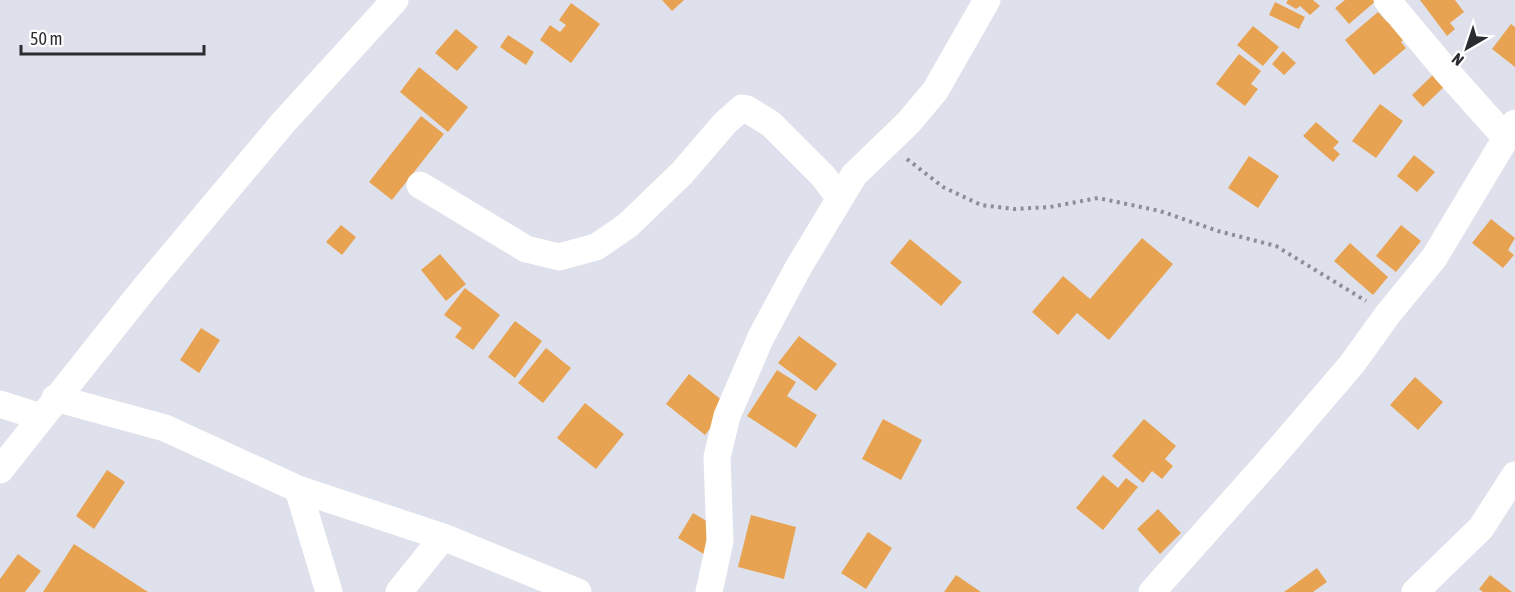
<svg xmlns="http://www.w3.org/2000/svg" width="1515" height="592" font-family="'Asap Condensed',sans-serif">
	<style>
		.building { fill: #e8a352 }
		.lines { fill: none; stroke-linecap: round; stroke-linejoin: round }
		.path { stroke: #8c8e95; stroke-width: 4; stroke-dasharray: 3 4.5; stroke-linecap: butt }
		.street { stroke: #fff; stroke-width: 27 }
	</style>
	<rect width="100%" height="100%" fill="#dee1ec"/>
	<path class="building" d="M662,0H684L672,11Z
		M1288,0H1313L1320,6L1310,15L1300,6L1296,9L1286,3Z
		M1345,0H1377L1349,24L1335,8Z
		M1420,0H1455L1464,12L1450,23L1455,29L1447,36Z
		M1275,2L1305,17L1299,29L1269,15Z
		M571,3L600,24L571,63L540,40L550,25L560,32L566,25L559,20Z
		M1378,12L1387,22L1396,14L1411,33L1401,42L1406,48L1374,75L1345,40Z
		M1511,24L1515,27V67L1492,49Z
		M1253,26L1279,47L1263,66L1237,45Z
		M456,29L478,47L457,71L435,53Z
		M508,35L534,52L526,65L500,47Z
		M1283,51L1296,63L1284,75L1272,64Z
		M1239,54L1261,71L1251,84L1258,89L1245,106L1216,84Z
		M419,67L468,107L448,132L400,92Z
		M1437,71L1448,83L1423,107L1412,95Z
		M1380,104L1403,121L1376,158L1352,141Z
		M421,116L444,134L392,200L369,182Z
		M1316,122L1339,142L1333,148L1340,154L1333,162L1303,136Z
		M1414,155L1435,172L1417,192L1397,176Z
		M1249,156L1279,176L1258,208L1228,188Z
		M1491,219L1515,238L1508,250L1514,255L1503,268L1472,243Z
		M341,225L356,237L342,255L326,242Z
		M1401,225L1421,241L1396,272L1376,256Z
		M1142,238L1173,264L1109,340L1077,313L1058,335L1032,312L1063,276L1090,299Z
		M910,239L962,282L941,306L890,263Z
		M1350,243L1388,277L1373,295L1334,261Z
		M440,254L466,284L446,301L421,270Z
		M465,288L500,315L473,350L455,337L462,328L444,315Z
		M515,321L542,341L515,378L488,357Z
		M201,328L220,340L199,373L180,360Z
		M799,336L837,364L816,391L778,363Z
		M546,348L571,368L543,403L518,383Z
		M777,370L796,382L787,396L817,415L796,448L747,416Z
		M689,374L728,405L705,435L666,404Z
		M1415,377L1443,402L1418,430L1390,405Z
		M585,403L624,434L596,469L557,438Z
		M883,419L922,440L901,480L862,459Z
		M1144,419L1176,446L1165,459L1173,466L1162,479L1152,471L1143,483L1112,456Z
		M107,470L125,482L94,529L76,516Z
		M1103,475L1118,488L1126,478L1138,487L1103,530L1076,508Z
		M1158,509L1181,533L1160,554L1137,529Z
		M693,513L725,532L710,558L678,538Z
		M751,515L796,527L784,579L738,567Z
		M868,532L892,548L866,589L841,573Z
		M74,544L148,592H43Z
		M18,554L41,571L25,592H0V579Z
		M1317,568L1327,582L1313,592H1284Z
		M956,575L981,592H944Z
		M1490,575L1512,592H1483L1479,589Z"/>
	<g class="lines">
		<path class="path" d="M907,159L943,187L981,205L1014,209L1050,207L1098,198L1160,211L1218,231L1276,246L1366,301"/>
		<path class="street" d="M1387,0L1448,73L1506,138
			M420,185L526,249L559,257L596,247L628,225L682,173L725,123L742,108L747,109L771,124L823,176L839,197
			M55,398L165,428L298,489L443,537L578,592
			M0,404L41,417
			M0,470L143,290L282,124L395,0
			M298,489L329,592
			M399,592L443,537
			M709,592L720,541L717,457L727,416L761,337L798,268L854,175L908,123L935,91L987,0
			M1152,592L1268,462L1352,364L1388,314L1434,258L1515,123
			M1415,592L1481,528L1515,475"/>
	</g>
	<g transform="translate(1467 48) rotate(219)" stroke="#ffffff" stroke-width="4.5" paint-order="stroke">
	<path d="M0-4.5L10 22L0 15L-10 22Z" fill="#2b2c30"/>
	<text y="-9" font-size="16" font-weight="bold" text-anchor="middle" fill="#2b2c30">N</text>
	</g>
	<path d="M21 45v9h183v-9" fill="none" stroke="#2b2c30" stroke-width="3"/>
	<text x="30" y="45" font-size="18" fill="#2b2c30" stroke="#ffffff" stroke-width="4.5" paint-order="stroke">50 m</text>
</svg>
